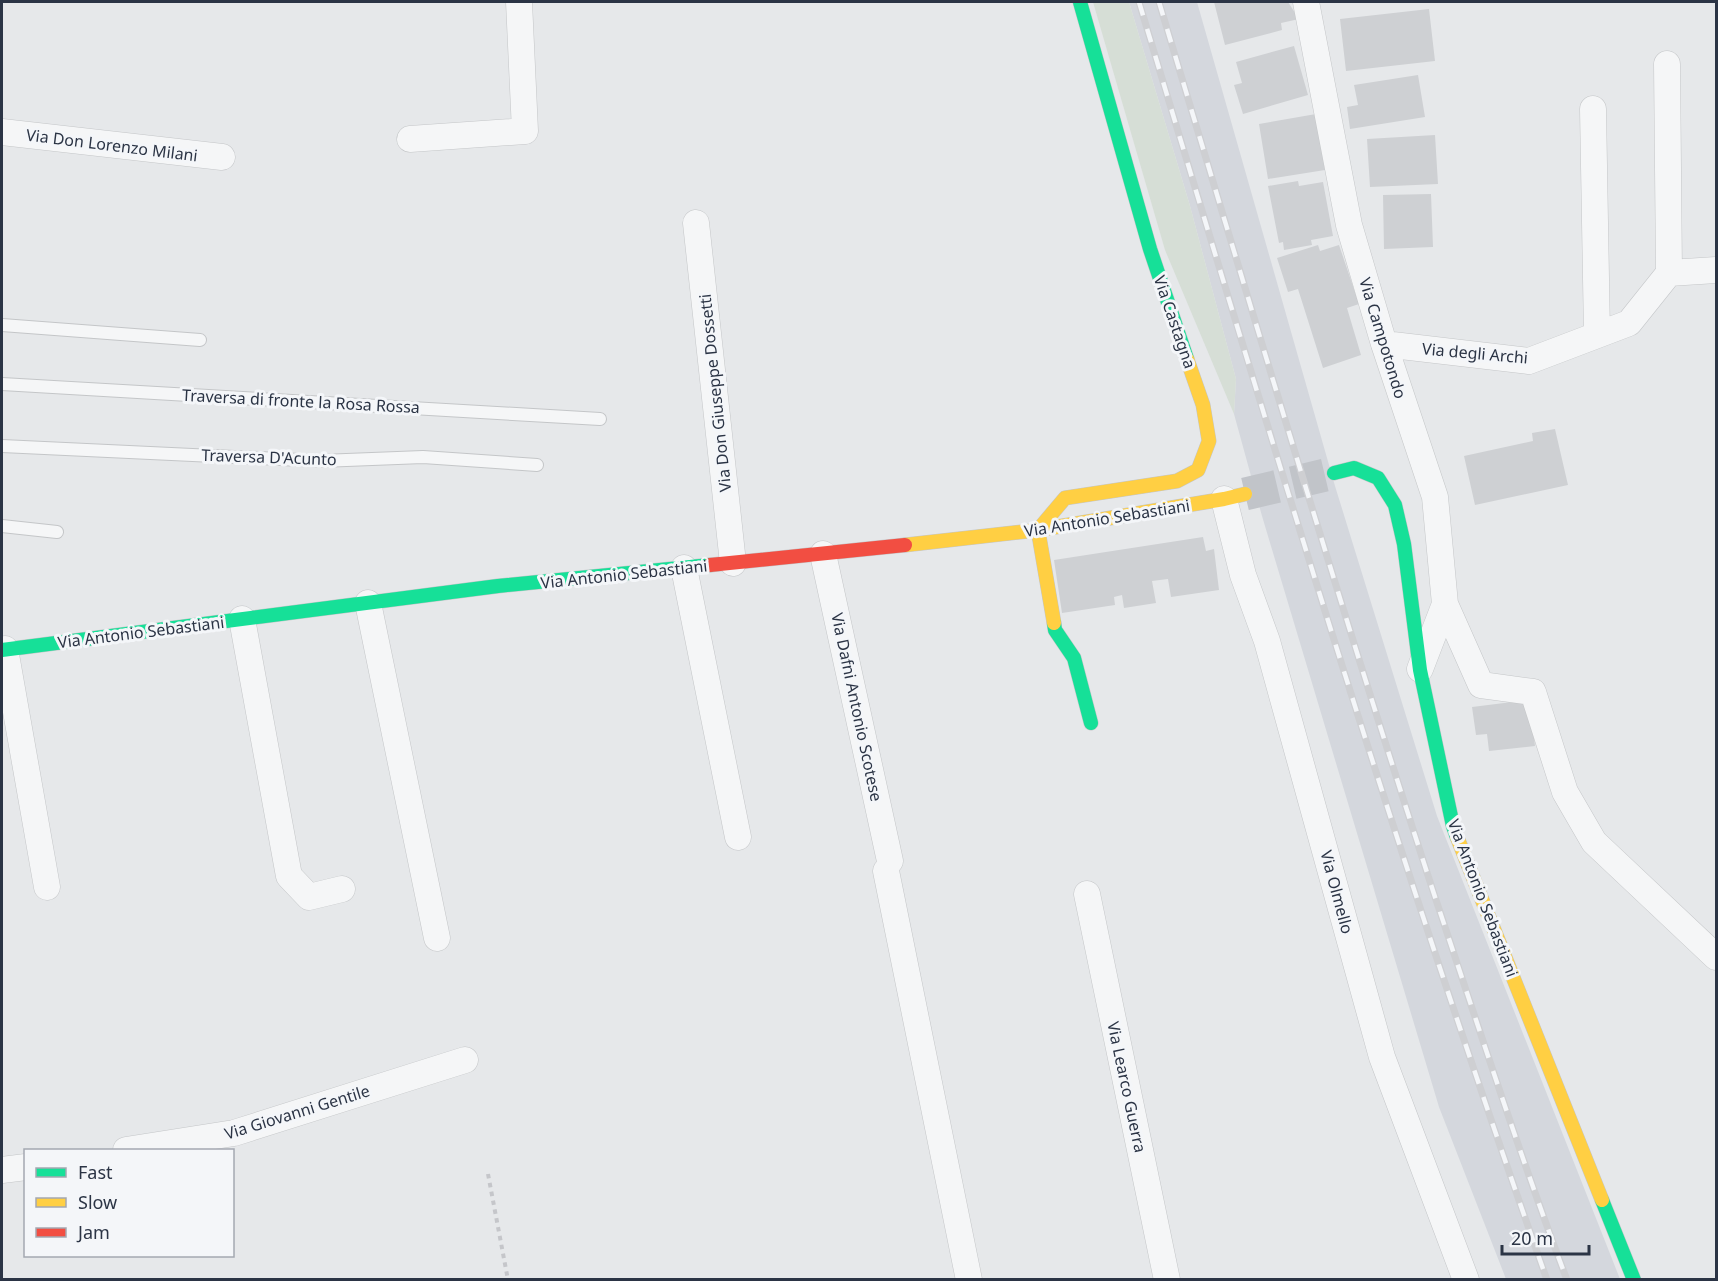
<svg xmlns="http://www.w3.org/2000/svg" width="1718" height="1281" font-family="'Noto Sans',sans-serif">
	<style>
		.built { fill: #d4d7dd }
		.green { fill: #d6ded6 }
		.building { fill: #ced0d3 }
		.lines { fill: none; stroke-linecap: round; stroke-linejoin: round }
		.secondary-tunnel { stroke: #c1c4c9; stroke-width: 33; stroke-dasharray: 33 16; stroke-linecap: butt }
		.lane-casing { stroke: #c4c6c8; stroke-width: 14 }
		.street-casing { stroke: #c4c6c8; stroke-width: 27 }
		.fast-casing { stroke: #c4c6c8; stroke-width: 15 }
		.slow-casing { stroke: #c4c6c8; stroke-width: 15 }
		.jam-casing { stroke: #c4c6c8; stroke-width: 15 }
		.path { stroke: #c5c6ca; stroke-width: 4; stroke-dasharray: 4.5 4.5; stroke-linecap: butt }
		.lane { stroke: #f5f6f7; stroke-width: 12 }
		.street { stroke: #f5f6f7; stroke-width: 26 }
		.fast { stroke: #16e098; stroke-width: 14 }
		.slow { stroke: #ffcf43; stroke-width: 14 }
		.jam { stroke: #f24e42; stroke-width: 14 }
		.rail-casing { stroke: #cecfd2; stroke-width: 7 }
		.rail { stroke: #f4f6f9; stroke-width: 4.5; stroke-dasharray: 14; stroke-linecap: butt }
		.labels { text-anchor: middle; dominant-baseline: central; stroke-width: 6; stroke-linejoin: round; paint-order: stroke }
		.street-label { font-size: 16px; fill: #2b3445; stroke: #f4f6f9 }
	</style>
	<rect width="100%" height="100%" fill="#e6e8ea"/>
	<path class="built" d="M1129,2H1197L1335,486L1437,816L1620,1279H1506L1439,1107L1262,516L1234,414L1236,379L1190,206Z"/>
	<path class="green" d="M1093,2H1129L1190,206L1236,379L1234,414L1165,250Z"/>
	<path class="building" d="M1214,2H1288L1299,19L1281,23L1282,30L1225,45Z
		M1429,9L1435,61L1346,71L1340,19Z
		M1294,46L1308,95L1243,114L1234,85L1242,83L1236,62Z
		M1418,75L1425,117L1350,129L1347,107L1358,105L1354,85Z
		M1316,114L1325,170L1268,179L1259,124Z
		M1435,135L1438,184L1370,187L1367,139Z
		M1298,181L1299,186L1323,182L1333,236L1311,240L1312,245L1284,250L1283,242L1279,243L1268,186Z
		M1431,194L1433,247L1384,249L1383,195Z
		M1318,245L1320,251L1339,245L1359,304L1347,308L1361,355L1323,368L1298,289L1288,292L1277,258Z
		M1555,429L1568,485L1475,505L1464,456L1533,441L1532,433Z
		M1203,537L1206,551L1214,549L1219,590L1171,597L1168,579L1152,581L1156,603L1124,608L1122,595L1114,597L1115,605L1062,613L1054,560Z
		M1529,700L1535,746L1489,751L1487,734L1476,735L1472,707Z"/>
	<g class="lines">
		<path class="secondary-tunnel" d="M1245,494L1334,473"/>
		<g class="lane-casing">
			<path id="lane" d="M2,325L200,340
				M2,384L600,419
				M2,446L321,461L423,457L537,465
				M2,526L57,532"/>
		</g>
		<g class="street-casing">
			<path id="street" d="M1306,2L1349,225L1384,344L1435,497L1445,604L1420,669
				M1667,64L1669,273
				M1593,109L1597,335
				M2,132L222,157
				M410,139L525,131L519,2
				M696,223L733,563
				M1384,344L1529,361L1629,323L1669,273L1716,270
				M1224,499L1243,575L1267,641L1382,1057L1466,1280
				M823,554L890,861
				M684,568L738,837
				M368,603L437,938
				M1445,604L1481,685L1533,692L1565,792L1594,842L1716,957
				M242,619L289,876L309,897L342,889
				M5,649L47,887
				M886,871L969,1280
				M1087,894L1167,1280
				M126,1150L234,1133L465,1060
				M2,1170L26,1167"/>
		</g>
		<g class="fast-casing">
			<path id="fast" d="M1080,2L1150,249L1187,359
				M1334,473L1354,468L1378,478L1395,505L1404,544L1420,670L1453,826L1457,837
				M1054,623L1055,630L1074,658L1091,723
				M2,650L498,586L710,565
				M1602,1200L1634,1280"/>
		</g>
		<g class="slow-casing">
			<path id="slow" d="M905,545L1038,530L1224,499L1245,494
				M1054,623L1038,530L1065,498L1177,481L1198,470L1209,441L1203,405L1187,359
				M1457,837L1602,1200"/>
		</g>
		<g class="jam-casing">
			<path id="jam" d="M710,565L905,545"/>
		</g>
		<path class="path" d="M488,1174L508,1280"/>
		<use href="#lane" class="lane"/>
		<use href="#street" class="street"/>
		<use href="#fast" class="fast"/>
		<use href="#slow" class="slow"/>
		<use href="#jam" class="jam"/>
		<g class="rail-casing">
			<path id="rail" d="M1139,2C1268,430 1397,858 1547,1280
				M1159,2C1249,301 1338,600 1435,897C1478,1025 1519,1153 1567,1280"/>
		</g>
		<use href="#rail" class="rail"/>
	</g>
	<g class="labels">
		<g class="street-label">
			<text transform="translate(112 145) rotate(7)">Via Don Lorenzo Milani</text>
			<text transform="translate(1175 322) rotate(71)">Via Castagna</text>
			<text transform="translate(1383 338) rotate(73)">Via Campotondo</text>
			<text transform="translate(1475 353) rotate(5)">Via degli Archi</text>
			<text transform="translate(715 393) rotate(-96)">Via Don Giuseppe Dossetti</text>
			<text transform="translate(301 401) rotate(3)">Traversa di fronte la Rosa Rossa</text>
			<text transform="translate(269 457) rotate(2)">Traversa D'Acunto</text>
			<text transform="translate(1107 518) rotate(-9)">Via Antonio Sebastiani</text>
			<text transform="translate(624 574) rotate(-6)">Via Antonio Sebastiani</text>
			<text transform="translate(141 632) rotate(-7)">Via Antonio Sebastiani</text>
			<text transform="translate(857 707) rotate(78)">Via Dafni Antonio Scotese</text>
			<text transform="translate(1337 892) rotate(75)">Via Olmello</text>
			<text transform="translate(1483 898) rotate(69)">Via Antonio Sebastiani</text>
			<text transform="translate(1127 1087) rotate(78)">Via Learco Guerra</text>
			<text transform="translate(297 1112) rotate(-17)">Via Giovanni Gentile</text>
		</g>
	</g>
	<rect width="1718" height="1281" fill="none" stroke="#2b3445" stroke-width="6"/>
	<rect x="24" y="1149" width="210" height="108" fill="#f4f6f9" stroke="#a4a8b1" stroke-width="1.5"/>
	<rect x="36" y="1168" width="30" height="9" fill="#16e098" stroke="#a4a8b1" stroke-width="1.5"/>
	<text x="78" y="1179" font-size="18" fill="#2b3445">Fast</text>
	<rect x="36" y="1198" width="30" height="9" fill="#ffcf43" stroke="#a4a8b1" stroke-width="1.5"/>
	<text x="78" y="1209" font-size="18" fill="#2b3445">Slow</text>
	<rect x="36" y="1228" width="30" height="9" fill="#f24e42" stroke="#a4a8b1" stroke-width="1.5"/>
	<text x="78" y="1239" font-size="18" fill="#2b3445">Jam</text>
	<path d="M1502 1245v9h87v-9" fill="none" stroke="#2b3445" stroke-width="3"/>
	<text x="1511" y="1245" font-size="18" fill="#2b3445" stroke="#f4f6f9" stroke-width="4.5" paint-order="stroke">20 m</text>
</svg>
